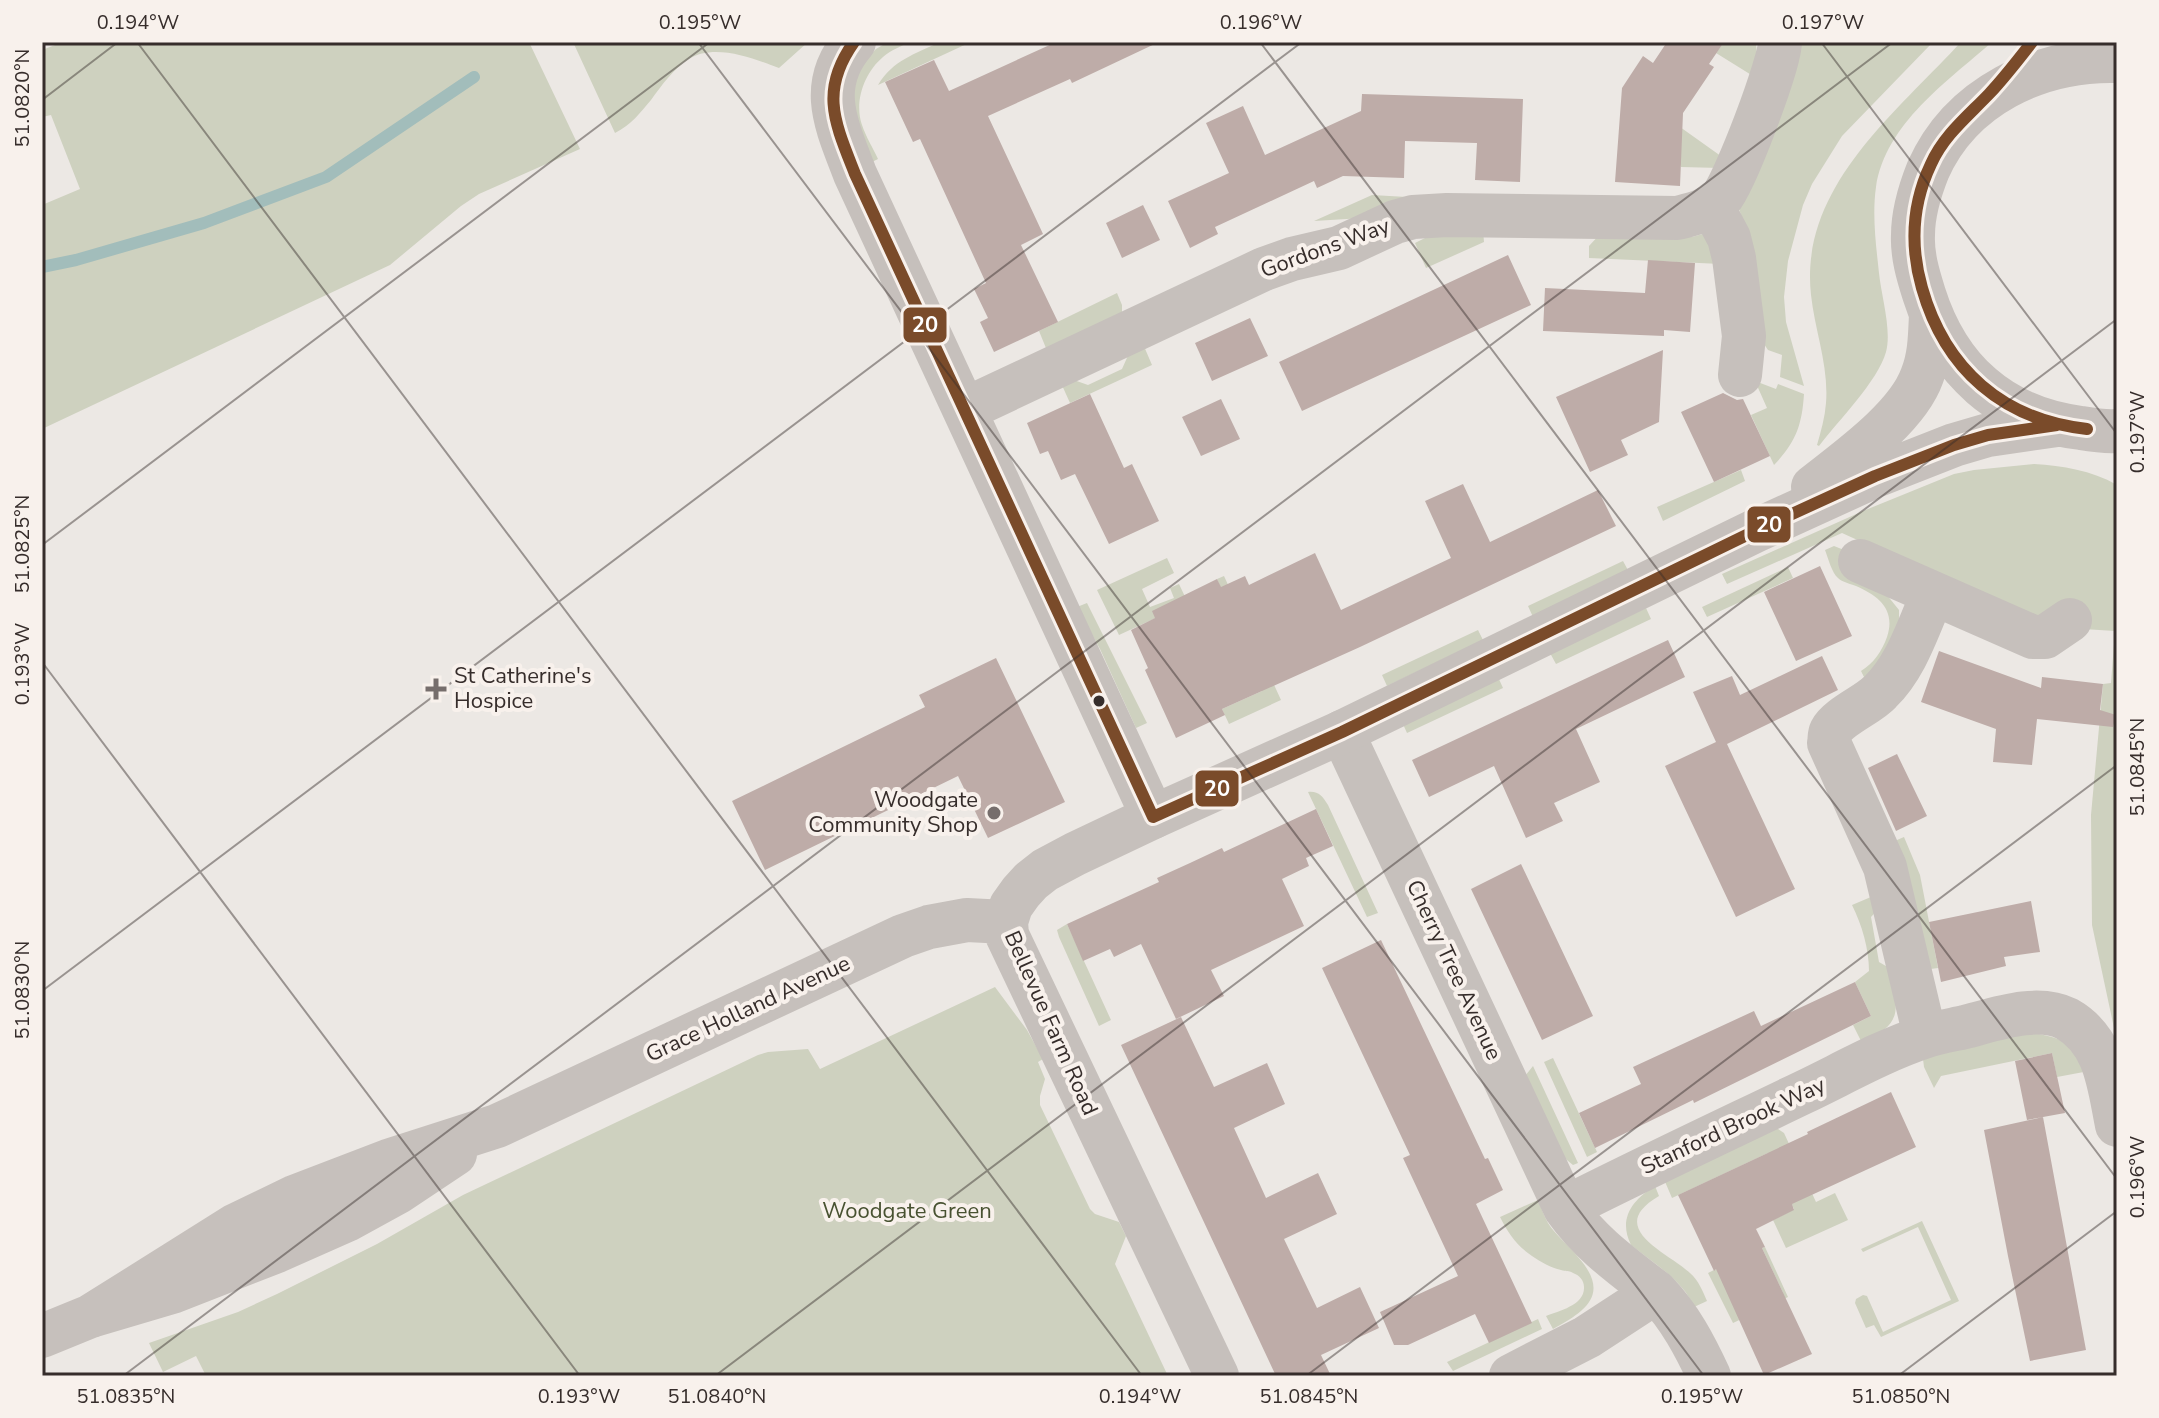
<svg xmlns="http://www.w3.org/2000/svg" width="2159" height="1418" font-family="'Nunito Sans',sans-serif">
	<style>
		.green { fill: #ced1bf }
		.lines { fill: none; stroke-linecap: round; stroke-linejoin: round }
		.stream { stroke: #a2bdbb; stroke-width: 12 }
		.building { fill: #beaca8 }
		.minor { stroke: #c6c0bc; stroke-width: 44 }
		.tertiary { stroke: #c6c0bc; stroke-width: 44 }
		.bus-1-casing { stroke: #f8f1ec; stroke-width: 18 }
		.bus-1 { stroke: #7a4b2a; stroke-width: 12 }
		.ticks { fill: none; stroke: #362d2b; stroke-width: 2; stroke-opacity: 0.45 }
		.poi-dot { fill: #766e6c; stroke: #f8f1ec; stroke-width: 3 }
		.bus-dot { fill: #362d2b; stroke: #f8f1ec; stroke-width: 3 }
		.labels { text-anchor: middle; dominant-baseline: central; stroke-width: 8; stroke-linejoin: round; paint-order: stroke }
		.street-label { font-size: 22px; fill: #362d2b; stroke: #f8f1ec }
		.poi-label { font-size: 22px; fill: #362d2b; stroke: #f8f1ec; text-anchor: start }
		.park-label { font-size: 22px; fill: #485231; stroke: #f8f1ec }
		.line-badge { stroke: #f8f1ec; stroke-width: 3 }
		.badge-label { font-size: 22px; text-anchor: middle; font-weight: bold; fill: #fff }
		.neatline { fill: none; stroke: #362d2b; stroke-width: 3 }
		.ticks-label { font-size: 20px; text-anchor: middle; fill: #362d2b }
	</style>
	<rect width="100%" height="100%" fill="#ece8e4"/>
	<path class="green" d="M63,42H529L580,149L479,194L461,206L390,265L42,429V205L80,189L51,115L42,117V50Z
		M573,42H808L779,68C753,58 714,43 689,59C673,69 662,85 651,100C640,113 631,125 615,133Z
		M888,42H911C901,46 891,50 883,57C864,73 854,102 862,125C866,137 873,148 878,159L868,164L851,128L855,77L864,61L876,49Z
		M940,42H971L878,85C893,60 915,54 940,42Z
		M1724,42H1756L1757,59L1753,76L1716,53Z
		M1796,42H1933L1842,136L1812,184L1803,205L1788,261L1784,297L1786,322L1804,386L1780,377L1782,355L1768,350L1764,344L1747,237L1739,208Z
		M1961,42H1992C1947,82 1886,123 1876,187C1872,215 1876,245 1879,273C1881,295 1892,330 1886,352C1878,381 1838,421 1819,446L1817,445C1821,431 1825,417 1826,403C1829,367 1815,331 1811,295C1799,187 1896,113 1961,42Z
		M1659,112L1725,159L1720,168L1681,167Z
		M1372,195L1407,197L1363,218L1314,221Z
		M1483,230L1484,242L1426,268L1415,243L1439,231Z
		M1601,233L1692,237L1706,233L1721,264L1589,258V246Z
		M1117,293L1122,305V317L1048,353L1039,331Z
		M1143,344L1152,365L1070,403L1061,383L1071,379L1088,385L1122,369L1130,351Z
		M1755,381L1776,389L1778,384L1804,394C1802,425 1796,442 1774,465L1751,415L1767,408Z
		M2034,464C2063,466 2091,470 2117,485V1042L2092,925L2091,815L2103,684L2111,683L2115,631L2083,629L2025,616L1842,533L1727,584L1722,574L1863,511L1954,474L1974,470Z
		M1741,470L1745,481L1663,521L1657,507Z
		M1834,546L1854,554L1899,610V633L1866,681L1861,671C1874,663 1882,651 1887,637C1896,610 1879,596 1856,586C1851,584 1842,582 1838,578C1832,573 1828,558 1825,550Z
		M1167,558L1174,573L1142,589L1150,607L1174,598L1170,588L1179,584L1205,639L1173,610L1119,635L1097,590Z
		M1623,561L1629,572L1533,617L1528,606Z
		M1788,567L1793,578L1707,617L1702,607Z
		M1224,576L1281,700L1229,724L1222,709L1262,691L1217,579Z
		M1087,603L1147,723L1136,728L1100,649L1077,607Z
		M1646,608L1651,619L1556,664L1550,653Z
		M1478,630L1483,640L1387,686L1382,675Z
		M1498,677L1503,688L1407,733L1402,722Z
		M1308,792C1319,791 1322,796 1328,805L1378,913L1367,917Z
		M1904,837L1920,875L1938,968L1923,970L1890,843Z
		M1878,894L1882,905L1871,917L1879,962L1891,969C1897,1011 1905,1022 1862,1043L1853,1025L1871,1016L1855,982L1869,971C1869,949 1862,925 1852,905Z
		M1067,924L1111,1020L1099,1026L1059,937L1057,930Z
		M995,987L1027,1030L1043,1059L1038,1062L1045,1079L1040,1096V1105L1090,1209L1095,1214L1119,1222L1126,1236L1115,1264L1168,1376H206L196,1356L163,1372L149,1343L238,1312L277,1294L377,1244L463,1195L758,1055L768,1052L808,1049L820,1069Z
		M2022,1031C2063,1038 2064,1037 2089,1071L2057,1077L2052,1053L1941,1076L1934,1088L1924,1067L1923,1059Z
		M1553,1058L1597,1152L1587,1157L1544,1062Z
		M1533,1066L1578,1163L1573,1165L1562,1156L1525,1076Z
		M1772,1125L1784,1133L1816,1202L1835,1193L1848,1220L1786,1248L1773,1220L1794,1209L1768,1153L1672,1198L1663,1177Z
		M1655,1186L1659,1196C1604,1228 1667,1252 1690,1273C1699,1281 1702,1290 1707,1301L1694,1307C1683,1280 1653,1263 1631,1245C1618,1219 1632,1200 1655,1186Z
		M1538,1200C1541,1207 1544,1216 1548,1223C1556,1236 1569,1245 1578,1257C1611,1294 1586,1311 1553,1329L1546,1316C1559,1311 1585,1305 1584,1287C1584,1280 1579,1275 1573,1273C1568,1270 1567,1272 1561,1270C1551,1268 1541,1262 1532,1256C1517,1246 1508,1233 1500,1217Z
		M1922,1221L1959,1301L1881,1337L1874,1325L1866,1328L1855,1303L1856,1299L1863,1295L1867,1296L1883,1332L1951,1300L1918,1227L1863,1252L1861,1249Z
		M1765,1247L1788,1297L1733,1323L1708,1273L1716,1269L1783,1293L1762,1248Z
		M1538,1319L1542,1329L1453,1371L1447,1362Z"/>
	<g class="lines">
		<path class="stream" d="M42,267L76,260L204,223L326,177L474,77"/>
	</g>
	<path class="building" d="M1053,42H1159L1072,83L1070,79L988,116L1043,234L1021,245L1058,322L994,352L980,322L988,318L974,289L986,283L920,139L913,142L885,82L934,60L949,91L1054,43Z
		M1667,42H1724L1709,64L1714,67L1683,113L1680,186L1615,182L1622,88L1643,56L1653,63Z
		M1362,94L1523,99L1520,182L1475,180L1477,143L1405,141L1404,178L1343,176L1317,188L1314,181L1215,227L1218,234L1190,248L1168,201L1229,173L1206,123L1243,106L1265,155L1361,111Z
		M1143,205L1160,240L1122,258L1106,223Z
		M1508,255L1531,305L1302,411L1279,362Z
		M1648,260L1695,263L1690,332L1664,330V336L1543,331L1545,288L1645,293Z
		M1250,318L1268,356L1212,381L1195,343Z
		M1663,350L1659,422L1621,440L1628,455L1590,472L1556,397Z
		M1723,393L1737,400L1743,399L1770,456L1714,482L1681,412Z
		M1090,394L1124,468L1132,464L1159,521L1109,544L1075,474L1061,480L1048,451L1040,454L1027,423Z
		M1221,399L1240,439L1201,456L1182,417Z
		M1463,484L1490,542L1598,490L1616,526L1360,647L1222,709L1225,715L1176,738L1145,670L1148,668L1131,630L1155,618L1152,611L1217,579L1221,587L1245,576L1249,585L1315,553L1341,610L1451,558L1425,501Z
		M1820,566L1852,636L1796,661L1764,592Z
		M1668,640L1685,677L1576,729L1600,782L1554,803L1563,821L1526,838L1494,766L1429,797L1412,760Z
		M1939,651L2041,688L2042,677L2103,684L2100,710L2116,715L2113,727L2037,719L2032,765L1993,762L1996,729L1921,702Z
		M1822,656L1838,690L1727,744L1795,889L1736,917L1665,766L1716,742L1693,692L1732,676L1740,695Z
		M996,658L1065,802L988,838L958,776L765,870L732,801L925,707L919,695Z
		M1897,754L1927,816L1896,831L1868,768Z
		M1316,809L1333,846L1306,858L1309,866L1282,879L1304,926L1211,970L1224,996L1176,1019L1141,944L1114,957L1110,949L1083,961L1067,924L1159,882L1157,878L1190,863L1222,848L1224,852Z
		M1521,864L1593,1016L1542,1040L1471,889Z
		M2031,901L2040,952L2004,957L2006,966L1941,982L1929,922Z
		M1381,940L1485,1159L1488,1158L1503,1190L1476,1204L1532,1323L1489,1343L1475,1314L1408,1345H1394L1380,1312L1458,1276L1403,1158L1410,1155L1322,968Z
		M1855,982L1871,1016L1694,1103L1693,1100L1595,1148L1579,1113L1641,1084L1633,1067L1754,1011L1761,1026Z
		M1181,1017L1214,1087L1267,1063L1285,1104L1234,1128L1266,1198L1318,1173L1337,1214L1284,1239L1317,1308L1360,1287L1379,1328L1321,1355L1331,1376H1276L1121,1045Z
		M2052,1053L2065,1113L2027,1120L2015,1061Z
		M1891,1092L1916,1147L1792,1204L1794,1210L1756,1229L1765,1247L1762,1248L1812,1354L1764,1375L1716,1269L1714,1271L1678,1195L1808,1134L1807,1132Z
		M2043,1117L2086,1350L2030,1361L2008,1256L1984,1130Z"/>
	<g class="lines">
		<path class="minor" d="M854,42C816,86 837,126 855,174L1153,817
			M1712,206L1729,238L1734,258L1744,336L1740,375
			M966,409L1264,269L1292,259L1339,248L1395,222L1413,217L1447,215L1677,218C1693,214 1709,211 1721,198C1735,182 1780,63 1780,42
			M1860,561L2033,637H2045L2070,620
			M1342,732L1565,1208C1591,1244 1621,1265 1656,1292L1587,1337L1511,1376
			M1925,1036L1885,867L1829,743C1830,739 1829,735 1831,731C1839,716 1868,705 1880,692C1907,666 1918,627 1933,594
			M1565,1208C1644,1168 1723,1131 1802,1093C1842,1074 1882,1051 1924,1037C1937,1032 1952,1030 1965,1027C1996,1019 2037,1004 2067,1019C2106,1041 2109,1086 2117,1125
			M1656,1292C1680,1317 1695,1346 1709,1376"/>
		<path class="tertiary" d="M2117,61C2039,59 1961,96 1928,170C1920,190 1913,213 1913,235C1912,255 1918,275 1924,294C1948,370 2001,418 2081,428C2093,430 2105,432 2117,431
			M1813,487C1847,460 1907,418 1922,376C1930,356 1930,336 1931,314
			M91,1316L236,1225L294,1197L388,1161L497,1126L903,936L929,927L967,920L1006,922
			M42,1336L91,1316L172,1292L277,1251L347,1220L398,1192L455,1154
			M1217,1376L1007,935L1006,922L1011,906L1021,892L1031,881L1045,870L1075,854L1153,817L1342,732L1757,530L1875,476L1954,445L1988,435L2057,425"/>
		<g class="bus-1-casing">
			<path id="bus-1" d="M854,42C819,91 835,123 855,174L1153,817L1342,732L1757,530L1875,476L1954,445L1988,435L2057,425
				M2032,42C2018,60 2005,77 1989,94C1968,116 1944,135 1931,164C1912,204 1910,246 1922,288C1945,369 2003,420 2087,429"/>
		</g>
		<use href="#bus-1" class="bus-1"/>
	</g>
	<path class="ticks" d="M137,42L1142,1376M698,42L1704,1376M1260,42L2117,1179M1821,42L2117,434M42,100L118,42M42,545L710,42M42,662L580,1376M42,991L1302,42M123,1376L1893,42M715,1376L2117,319M1306,1376L2117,765M1898,1376L2117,1211"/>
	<g class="poi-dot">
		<path d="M432 677h8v8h8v8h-8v8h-8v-8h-8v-8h8z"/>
		<circle cx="994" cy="813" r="8"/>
	</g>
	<circle class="bus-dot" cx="1099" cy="701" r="7"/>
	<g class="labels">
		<g class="street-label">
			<text transform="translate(1325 248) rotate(-20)">Gordons Way</text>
			<text transform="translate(1454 970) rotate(65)">Cherry Tree Avenue</text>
			<text transform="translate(748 1009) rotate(-25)">Grace Holland Avenue</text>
			<text transform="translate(1051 1023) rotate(66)">Bellevue Farm Road</text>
			<text transform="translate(1733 1126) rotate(-25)">Stanford Brook Way</text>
		</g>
		<g class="poi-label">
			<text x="454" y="676">St Catherine's<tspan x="454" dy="25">Hospice</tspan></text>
			<text x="978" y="800" text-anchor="end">Woodgate<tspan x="978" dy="25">Community Shop</tspan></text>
		</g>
		<g class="park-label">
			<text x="907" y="1211">Woodgate Green</text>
		</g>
	</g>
	<g class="line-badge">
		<rect x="902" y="306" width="46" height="38" rx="8" fill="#7a4b2a"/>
		<rect x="1746" y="505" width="46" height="39" rx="8" fill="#7a4b2a"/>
		<rect x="1194" y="769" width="46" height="39" rx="8" fill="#7a4b2a"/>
	</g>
	<g class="badge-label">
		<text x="925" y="332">20</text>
		<text x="1769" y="532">20</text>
		<text x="1217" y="796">20</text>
	</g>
	<rect width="2159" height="1418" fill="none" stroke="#f8f1ec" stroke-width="88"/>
	<rect x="44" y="44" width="2071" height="1330" class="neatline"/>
	<g class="ticks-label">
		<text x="138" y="29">0.194°W</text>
		<text x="700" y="29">0.195°W</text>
		<text x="1261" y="29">0.196°W</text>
		<text x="1823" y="29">0.197°W</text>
		<text transform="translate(22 98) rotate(-90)" y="7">51.0820°N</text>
		<text transform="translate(2137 432) rotate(-90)" y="7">0.197°W</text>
		<text transform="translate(22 544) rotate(-90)" y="7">51.0825°N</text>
		<text transform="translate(22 664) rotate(-90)" y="7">0.193°W</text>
		<text transform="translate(2137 767) rotate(-90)" y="7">51.0845°N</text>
		<text transform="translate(22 990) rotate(-90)" y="7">51.0830°N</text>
		<text transform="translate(2137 1177) rotate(-90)" y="7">0.196°W</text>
		<text x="126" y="1403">51.0835°N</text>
		<text x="579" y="1403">0.193°W</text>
		<text x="717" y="1403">51.0840°N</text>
		<text x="1140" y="1403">0.194°W</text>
		<text x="1309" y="1403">51.0845°N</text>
		<text x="1702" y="1403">0.195°W</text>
		<text x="1901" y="1403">51.0850°N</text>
	</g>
</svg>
